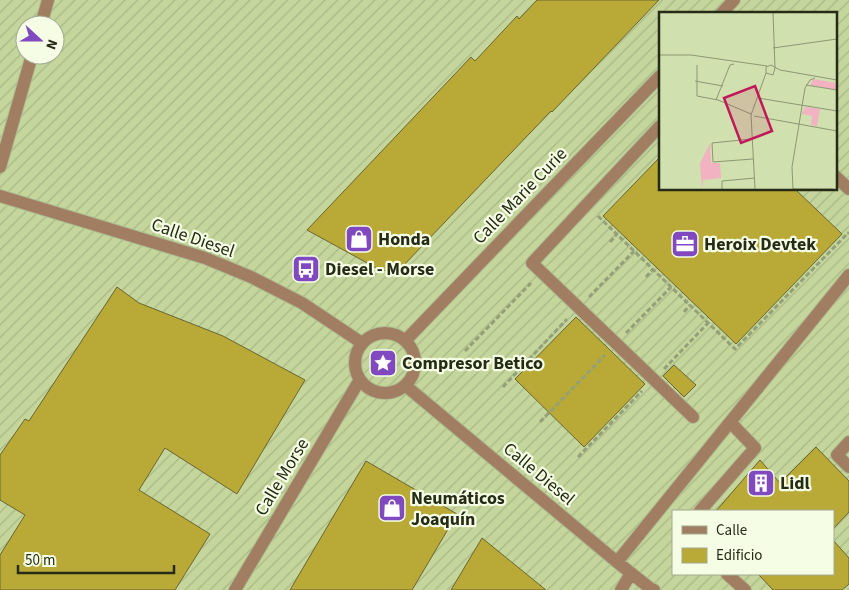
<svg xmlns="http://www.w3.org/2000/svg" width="849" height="590" font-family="'Source Sans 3',sans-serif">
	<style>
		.industrial { fill: url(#industrial-furrows); fill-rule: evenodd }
		.building { fill: #b9aa37; stroke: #6a6433 }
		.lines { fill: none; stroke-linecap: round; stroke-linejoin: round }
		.minor-casing { stroke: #aebc90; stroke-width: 14 }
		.path { stroke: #93a078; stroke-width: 3; stroke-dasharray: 5 2.5; stroke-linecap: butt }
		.minor { stroke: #a17e61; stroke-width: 12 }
		.labels { text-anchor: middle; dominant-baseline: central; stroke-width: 4.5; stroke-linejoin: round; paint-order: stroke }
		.street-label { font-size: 18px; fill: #252b17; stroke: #f5fee4 }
		.poi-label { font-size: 18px; font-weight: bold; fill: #252b17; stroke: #f5fee4; text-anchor: start }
		.inset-road { fill: none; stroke: #8c9872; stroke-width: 1 }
		.view { fill: #c2185b; fill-opacity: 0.15; stroke: #c2185b; stroke-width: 2.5 }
		.inset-edge { fill: none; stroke: #252b17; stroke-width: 2.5 }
	</style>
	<defs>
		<pattern id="industrial-furrows" width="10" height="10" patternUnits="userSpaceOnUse" patternTransform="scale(1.25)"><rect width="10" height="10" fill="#c4d69c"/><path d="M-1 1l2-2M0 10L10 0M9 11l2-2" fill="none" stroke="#a8b886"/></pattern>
	</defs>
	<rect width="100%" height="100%" fill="#d0e0ae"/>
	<path class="industrial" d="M0,0H849V590H0ZM660,14H835V189H660ZM25,25H55V55H25ZM673,511H833V574H673Z"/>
	<path class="building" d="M537,0H659L552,112L551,111L403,266L396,270L389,271L380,270L307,230L471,57L475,61L517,16L519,19Z
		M660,157V189H795L842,234L736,344L603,216Z
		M117,287L139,303L223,336L305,380L237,494L165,448L139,490L210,534L175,590H0V555L25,515L0,500V455L25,419L29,421Z
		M576,317L645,384L584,447L515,379Z
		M674,365L696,385L684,397L663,376Z
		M816,447L849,481V512L833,529V511H716L760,460L780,483Z
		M366,461L457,514L431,558L412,590H290Z
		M482,538L546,590H451Z
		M833,540L849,558V584L842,590H773L758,574H833Z"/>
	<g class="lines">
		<g class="minor-casing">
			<path id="minor" d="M721,14L734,0
				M41,25L48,0
				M660,126L532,263L693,417
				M0,167L32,55
				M835,176L849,189
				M0,196L205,258L251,277L302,303L362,343
				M355 363a30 30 0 1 1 60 0a30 30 0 1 1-60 0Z
				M405,341L660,76
				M406,386L617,562L651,589L654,590
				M849,442L837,455L849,467
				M700,511L755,448L730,422
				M617,562L849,275
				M727,574L745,590
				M235,590L359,381
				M621,590L631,573"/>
		</g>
		<path class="path" d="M598,216L735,349L848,233L849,234
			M610,242L617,234
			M646,277L653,269
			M589,297L634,251
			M684,312L690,305
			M626,333L671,287
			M465,351L531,283
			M664,369L708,323
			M503,387L567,319
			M540,422L605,355
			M578,457L642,391"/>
		<use href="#minor" class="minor"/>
	</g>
	<defs>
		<g id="shop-square" transform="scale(1.4375)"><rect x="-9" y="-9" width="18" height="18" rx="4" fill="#8149c0" stroke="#f5fee4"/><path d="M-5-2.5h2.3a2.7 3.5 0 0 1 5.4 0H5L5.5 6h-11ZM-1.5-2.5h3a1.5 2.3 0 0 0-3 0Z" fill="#fff"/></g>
		<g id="office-square" transform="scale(1.4375)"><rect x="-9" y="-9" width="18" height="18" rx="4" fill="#8149c0" stroke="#f5fee4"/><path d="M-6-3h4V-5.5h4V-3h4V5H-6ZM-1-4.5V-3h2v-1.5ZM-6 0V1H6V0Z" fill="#fff"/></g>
		<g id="bus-square" transform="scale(1.4375)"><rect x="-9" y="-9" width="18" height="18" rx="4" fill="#8149c0" stroke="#f5fee4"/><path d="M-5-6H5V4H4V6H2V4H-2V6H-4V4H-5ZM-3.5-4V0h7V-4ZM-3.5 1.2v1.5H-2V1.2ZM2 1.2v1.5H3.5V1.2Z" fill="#fff"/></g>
		<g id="sight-square" transform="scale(1.4375)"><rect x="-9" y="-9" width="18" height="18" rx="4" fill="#8149c0" stroke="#f5fee4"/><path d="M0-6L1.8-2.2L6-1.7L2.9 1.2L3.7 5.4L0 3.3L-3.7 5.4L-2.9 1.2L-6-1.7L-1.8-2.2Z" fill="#fff"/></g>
		<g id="building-square" transform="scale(1.4375)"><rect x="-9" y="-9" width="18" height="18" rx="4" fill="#8149c0" stroke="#f5fee4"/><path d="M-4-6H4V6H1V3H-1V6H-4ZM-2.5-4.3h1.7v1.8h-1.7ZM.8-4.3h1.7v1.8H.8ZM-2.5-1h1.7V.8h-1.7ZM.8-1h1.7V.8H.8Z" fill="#fff"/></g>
	</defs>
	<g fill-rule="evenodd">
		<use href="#shop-square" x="359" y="239"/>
		<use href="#office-square" x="685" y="244"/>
		<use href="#bus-square" x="306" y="269"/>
		<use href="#sight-square" x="383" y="363"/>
		<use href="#building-square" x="761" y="483"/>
		<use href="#shop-square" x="392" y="508"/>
	</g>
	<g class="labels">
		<g class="street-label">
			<text transform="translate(520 196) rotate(-46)">Calle Marie Curie</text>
			<text transform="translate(193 238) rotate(19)">Calle Diesel</text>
			<text transform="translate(539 474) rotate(40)">Calle Diesel</text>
			<text transform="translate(282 477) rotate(-59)">Calle Morse</text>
		</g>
		<g class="poi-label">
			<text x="378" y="239">Honda</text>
			<text x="704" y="244">Heroix Devtek</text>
			<text x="325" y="269">Diesel - Morse</text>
			<text x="402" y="363">Compresor Betico</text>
			<text x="780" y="483">Lidl</text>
			<text x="411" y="498">Neumáticos<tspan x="411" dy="21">Joaquín</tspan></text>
		</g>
	</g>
	<g transform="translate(659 12)">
		<rect width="178" height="178" fill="#d0e0ae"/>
		<path d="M154,67L177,71V78L151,73ZM146,95L161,97L158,114L152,113L153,104L143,102Z" fill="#f3b2c2"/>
		<path d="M51,131L52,151H61L62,166L44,168L43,177L41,151Z" fill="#f3b2c2"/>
		<path class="inset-road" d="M114,0L116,56M114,36L178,27M0,43H32L108,54M38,53V84L59,88L92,102M116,56L114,63L107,61V55L112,53L121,58L178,68M36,69L64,74M147,73L178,78M99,86L178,99M57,88L71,53L75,52M95,104L178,119M92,127L53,131L54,150L94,147M63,177V169L96,166M96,177L92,103L107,61M134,177L133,155L146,76L151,68L156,66M134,177H174"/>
		<path class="view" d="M96,74L113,119L82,131L65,86Z"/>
		<rect width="178" height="178" class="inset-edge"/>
	</g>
	<rect x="672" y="510" width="162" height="65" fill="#f5fee4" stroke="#a2aa92"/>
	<rect x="682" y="526" width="25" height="8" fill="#a17e61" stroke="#a2aa92"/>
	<text x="716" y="535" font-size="15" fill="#252b17">Calle</text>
	<rect x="682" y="548" width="25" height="15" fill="#b9aa37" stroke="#a2aa92"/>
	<text x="716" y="560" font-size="15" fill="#252b17">Edificio</text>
	<g transform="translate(40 40) rotate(111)"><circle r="24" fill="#f5fee4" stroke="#a2aa92"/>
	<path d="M0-4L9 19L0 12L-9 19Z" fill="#8149c0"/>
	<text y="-8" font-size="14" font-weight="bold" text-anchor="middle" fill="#252b17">N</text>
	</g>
	<path d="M18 565v8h156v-8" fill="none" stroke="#252b17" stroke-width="2.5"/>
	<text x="25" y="565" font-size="15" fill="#252b17" stroke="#f5fee4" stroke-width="4" paint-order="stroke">50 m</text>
</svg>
